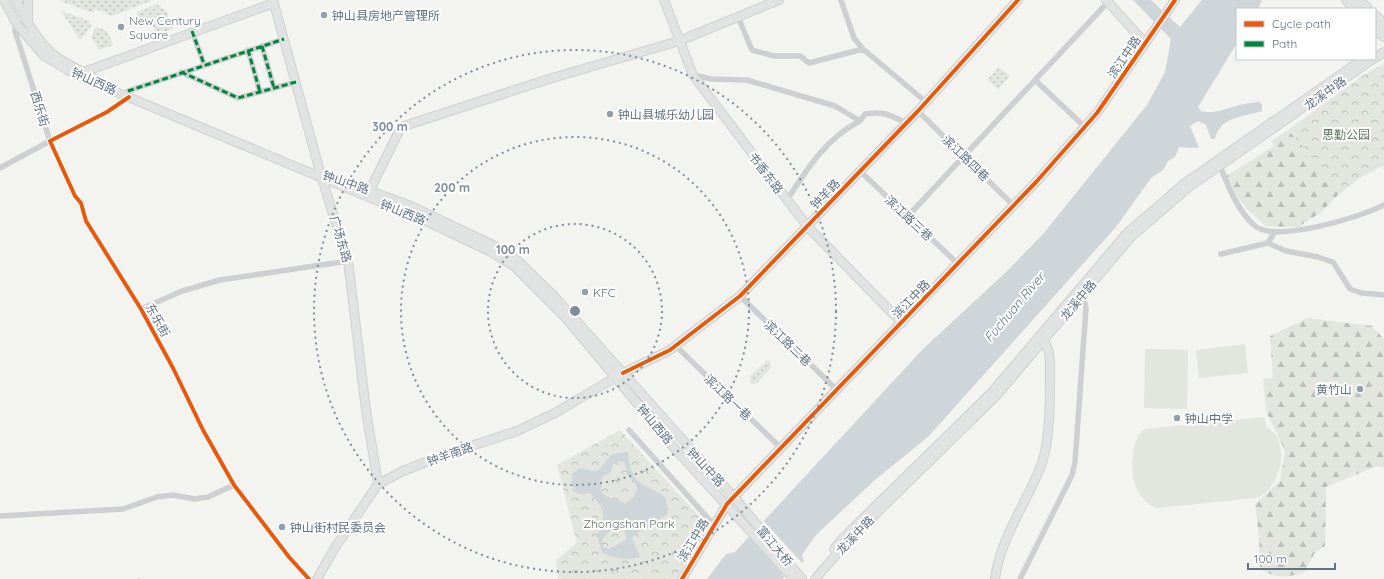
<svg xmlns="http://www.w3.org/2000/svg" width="1384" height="579" font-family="Quicksand,'Noto Sans SC',sans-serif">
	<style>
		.grass { fill: url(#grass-dots) }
		.forest { fill: url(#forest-firs) }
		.park { fill: url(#park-crowns) }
		.pitch { fill: #e2e6de }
		.water { fill: #ced6d9; fill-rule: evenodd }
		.pier { fill: #f3f3f0 }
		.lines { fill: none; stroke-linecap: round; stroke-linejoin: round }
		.stream { stroke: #ced6d9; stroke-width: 1.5 }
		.secondary-casing { stroke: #cfd1d1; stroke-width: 10 }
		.highway-casing { stroke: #ced0d0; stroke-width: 12 }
		.street { stroke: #cecfd0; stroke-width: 5.5 }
		.secondary { stroke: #e1e2e2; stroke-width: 8 }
		.highway { stroke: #e1e2e2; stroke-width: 10 }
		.quiet { stroke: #00873e; stroke-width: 3; stroke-dasharray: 6 3; stroke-linecap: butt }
		.cycleway-casing { stroke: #fff; stroke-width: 6 }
		.cycleway { stroke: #e8590c; stroke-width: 4 }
		.ring { fill: none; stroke: #7f8d9b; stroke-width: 2; stroke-dasharray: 2 4 }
		.poi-dot { fill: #939faa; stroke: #fff; stroke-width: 1.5 }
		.labels { text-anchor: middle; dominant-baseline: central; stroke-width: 4; stroke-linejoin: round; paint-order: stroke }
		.poi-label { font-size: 12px; fill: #607284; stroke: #fff; text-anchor: start }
		.street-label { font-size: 12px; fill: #607284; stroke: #fff }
		.park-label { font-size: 12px; fill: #647a5f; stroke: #fff }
		.water-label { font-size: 13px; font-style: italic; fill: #5b7682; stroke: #fff }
		.centre { fill: #7f8d9b; stroke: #fff; stroke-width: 2 }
		.ring-label { font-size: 12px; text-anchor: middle; font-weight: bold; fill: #7f8d9b; stroke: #fff; stroke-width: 4; stroke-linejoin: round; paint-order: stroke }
	</style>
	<defs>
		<pattern id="grass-dots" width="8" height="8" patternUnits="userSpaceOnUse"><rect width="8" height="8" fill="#e2e6de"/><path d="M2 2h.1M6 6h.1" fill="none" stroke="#bbbfba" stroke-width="1.8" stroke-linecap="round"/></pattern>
		<pattern id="forest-firs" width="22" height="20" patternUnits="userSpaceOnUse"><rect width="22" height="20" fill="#e2e6de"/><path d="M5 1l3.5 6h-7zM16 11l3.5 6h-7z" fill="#bbbfba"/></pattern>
		<pattern id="park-crowns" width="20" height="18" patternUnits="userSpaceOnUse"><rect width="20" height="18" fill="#e2e6de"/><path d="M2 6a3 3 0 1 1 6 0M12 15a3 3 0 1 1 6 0" fill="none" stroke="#bbbfba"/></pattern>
	</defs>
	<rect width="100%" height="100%" fill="#f3f3f0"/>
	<path class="grass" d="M58,0H153L112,16L95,9L93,13Z
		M157,4L167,12L173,29L156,35L151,20L142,23L136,17L137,12Z
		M61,11L90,21L89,24L92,25L80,40Z
		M96,27L107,31L113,45L99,50L91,37Z
		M999,67L1010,76L998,89L987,80Z
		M767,360L770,362L771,368L756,384H751L750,376Z"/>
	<path class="forest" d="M1288,130L1314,159L1322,164L1326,183L1339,194L1320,213L1298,227L1266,226L1247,209L1223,178L1274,146L1271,141Z
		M1308,318L1372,326L1384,339V468L1377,466L1326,487L1325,546L1315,552L1305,572C1285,578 1278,579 1260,569L1259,536L1255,504L1280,481L1285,451L1266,411L1263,379L1273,378L1270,336Z"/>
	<path class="park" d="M1381,65H1384V165L1363,176L1339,194L1326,183L1322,164L1314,159L1288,130L1362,76Z
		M620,430L706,524L676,579H558L556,560L577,543L557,465Z"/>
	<path class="pitch" d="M1245,344L1248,373L1199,378L1196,350Z
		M1145,349L1188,350L1187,409L1144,408Z
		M1265,417L1266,427C1288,436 1283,475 1269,489C1266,493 1261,496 1256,498L1157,508C1133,499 1129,469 1134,448C1136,440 1138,434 1145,429Z"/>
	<path class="water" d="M1133,0H1151L1180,27L1202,0H1262L1258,9H1237V43L1198,107L1201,111C1214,114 1221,110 1233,107C1241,104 1250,103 1259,102L1262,104V111C1244,117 1220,116 1215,139H1211L1206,125L1198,121L1190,126L1199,148L1179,147L1175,157L1168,161L1163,170L1151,178L1116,227L928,437L876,479L817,534L802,555L804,561L782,579H707L726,554L735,552L923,349L1005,273L1043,234L1147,105L1165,72L1171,39Z
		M623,453L628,455C633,490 645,481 666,498L668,514L632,537L640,557C627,561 615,558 602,553L597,534C608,515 604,508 589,493L582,495L573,491L572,474L580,468C607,475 596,467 613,454ZM617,461L624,462L629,477L636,485L637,489L634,496L625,504C617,499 608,499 601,492L602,477L611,472L613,465ZM614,527L624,530L627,539L609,549L603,547V538Z"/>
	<path class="pier" d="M762,519L803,564L786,578L748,535Z"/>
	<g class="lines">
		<path class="stream" d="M138,579H140"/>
		<g class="secondary-casing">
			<path id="secondary" d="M4,0L16,23L44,56L80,77L426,221L491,252L514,266L565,317L676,450L794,579
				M16,0C27,21 38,44 58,58C70,66 84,72 96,79
				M273,0L322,179L348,261L366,410L378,484
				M664,0L693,75L807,226L902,323
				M1106,0L1145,43
				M28,20V0
				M1375,58L1384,52
				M82,75L84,72L274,3
				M326,175L411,206L493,245L517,260L554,296L734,497L802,579
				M370,190L401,127L552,78L679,41L779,0
				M834,549L844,537L992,392L1127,233L1185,183L1363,59
				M317,579L336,546L378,484L403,471L444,455L517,431L555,413L623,373L670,350L740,296L918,111L1018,0
				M682,579L727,504L1037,181L1097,113L1175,0
				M815,579L848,541L996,396L1131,237L1189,187L1373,59
				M995,579C1000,538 1028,501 1042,463C1051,436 1050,391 1050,362L1049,352L1042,336"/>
		</g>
		<g class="highway-casing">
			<path id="highway" d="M1347,0L1356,9
				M1358,0L1367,9
				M1375,16L1384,25
				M1375,28L1384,36"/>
		</g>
		<path class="street" d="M841,0L854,38L863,49L926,102
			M738,17L752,50L774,56H800L809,63L863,49
			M192,31L204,64
			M262,46L274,88
			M248,50L260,92
			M181,72L238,98L296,82
			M693,75L711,79L747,80L835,106L860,121L865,114C884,111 890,115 906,123
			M1035,80L1085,127
			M128,91L284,39
			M129,97L107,112L50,141L75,196L81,203L86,221L141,309L173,368L203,430L234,485L289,557L309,579
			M918,111L1014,206
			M1219,163C1227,184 1238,212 1255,226C1275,243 1362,217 1384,205
			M0,168L50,141L15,31L16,23
			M860,171L958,264
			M787,200C807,169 826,138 860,121
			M908,216L1108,2
			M1268,243L1286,251L1318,257L1333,262L1350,289L1362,293L1384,295
			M1221,254L1268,243L1274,233
			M740,296L837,390
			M141,309L182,291L220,280L348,261
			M676,346L781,448
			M629,430L714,525
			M0,516L123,509L157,497L173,495L194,499L208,497L234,485
			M1020,579L1072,475L1075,462L1086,308L1083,294"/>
		<use href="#secondary" class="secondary"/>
		<use href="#highway" class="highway"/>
		<path class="quiet" d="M192,31L204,64
			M262,46L274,88
			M248,50L260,92
			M181,72L238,98L296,82
			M128,91L284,39"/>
		<g class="cycleway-casing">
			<path id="cycleway" d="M129,97L107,112L50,141L75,196L81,203L86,221L141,309L173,368L203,430L234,485L289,557L309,579
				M623,373L670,350L740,296L918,111L1018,0
				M682,579L727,504L1037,181L1097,113L1175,0"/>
		</g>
		<use href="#cycleway" class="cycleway"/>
	</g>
	<g class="ring">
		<circle cx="575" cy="311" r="87"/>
		<circle cx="575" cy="311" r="174"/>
		<circle cx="575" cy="311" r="261"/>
	</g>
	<g class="poi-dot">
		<circle cx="324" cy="15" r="4"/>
		<circle cx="121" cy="27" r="4"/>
		<circle cx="610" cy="114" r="4"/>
		<circle cx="585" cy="292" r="4"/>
		<circle cx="1360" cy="389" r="4"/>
		<circle cx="1177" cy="418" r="4"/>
		<circle cx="282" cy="527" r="4"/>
	</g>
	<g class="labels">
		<g class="poi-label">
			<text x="332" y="15">钟山县房地产管理所</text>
			<text x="129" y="20">New Century<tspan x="129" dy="14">Square</tspan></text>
			<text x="618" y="114">钟山县城乐幼儿园</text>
			<text x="593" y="292">KFC</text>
			<text x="1352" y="389" text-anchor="end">黄竹山</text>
			<text x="1185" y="418">钟山中学</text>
			<text x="290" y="527">钟山街村民委员会</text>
		</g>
		<g class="street-label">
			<text transform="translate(1124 57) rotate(-56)">滨江中路</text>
			<text transform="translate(94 81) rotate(24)">钟山西路</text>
			<text transform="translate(1325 93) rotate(-35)">龙溪中路</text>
			<text transform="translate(40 109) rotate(73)">西乐街</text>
			<text transform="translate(966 158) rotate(44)">滨江路四巷</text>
			<text transform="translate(766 173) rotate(53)">书香东路</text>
			<text transform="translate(346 182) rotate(19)">钟山中路</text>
			<text transform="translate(825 194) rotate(-46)">钟羊路</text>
			<text transform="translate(403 212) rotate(22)">钟山西路</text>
			<text transform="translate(909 218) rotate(43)">滨江路三巷</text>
			<text transform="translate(341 239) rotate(74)">广场东路</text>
			<text transform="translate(911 299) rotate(-46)">滨江中路</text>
			<text transform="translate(1078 300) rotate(-50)">龙溪中路</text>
			<text transform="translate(158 320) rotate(61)">东乐街</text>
			<text transform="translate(788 343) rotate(44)">滨江路二巷</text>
			<text transform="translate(728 397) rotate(44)">滨江路一巷</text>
			<text transform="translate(655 424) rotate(50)">钟山西路</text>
			<text transform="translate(450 454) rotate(-19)">钟羊南路</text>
			<text transform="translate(706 467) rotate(47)">钟山中路</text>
			<text transform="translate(855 535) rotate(-46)">龙溪中路</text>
			<text transform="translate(693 540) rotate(-59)">滨江中路</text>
			<text transform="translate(775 546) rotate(50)">富江大桥</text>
		</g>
		<g class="park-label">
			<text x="1346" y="134">思勤公园</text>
			<text x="629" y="523">Zhongshan Park</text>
		</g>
		<g class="water-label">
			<text transform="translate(1014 307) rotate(-50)">Fuchuan River</text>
		</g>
	</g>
	<circle cx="575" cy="311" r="6" class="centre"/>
	<g class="ring-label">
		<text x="390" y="131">300 m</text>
		<text x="452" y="192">200 m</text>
		<text x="513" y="254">100 m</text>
	</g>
	<rect x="1236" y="8" width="140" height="52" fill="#ffffff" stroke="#bfc7ce"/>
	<rect x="1244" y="21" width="20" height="6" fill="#e8590c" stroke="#bfc7ce"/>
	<text x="1272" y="28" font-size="12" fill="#607284">Cycle path</text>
	<rect x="1244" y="41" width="20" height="6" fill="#00873e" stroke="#bfc7ce"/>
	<text x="1272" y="48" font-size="12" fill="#607284">Path</text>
	<path d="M1248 563v6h87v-6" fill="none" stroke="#607284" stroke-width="2"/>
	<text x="1254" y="563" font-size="12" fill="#607284" stroke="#ffffff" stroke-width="3" paint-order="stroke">100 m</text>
</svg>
